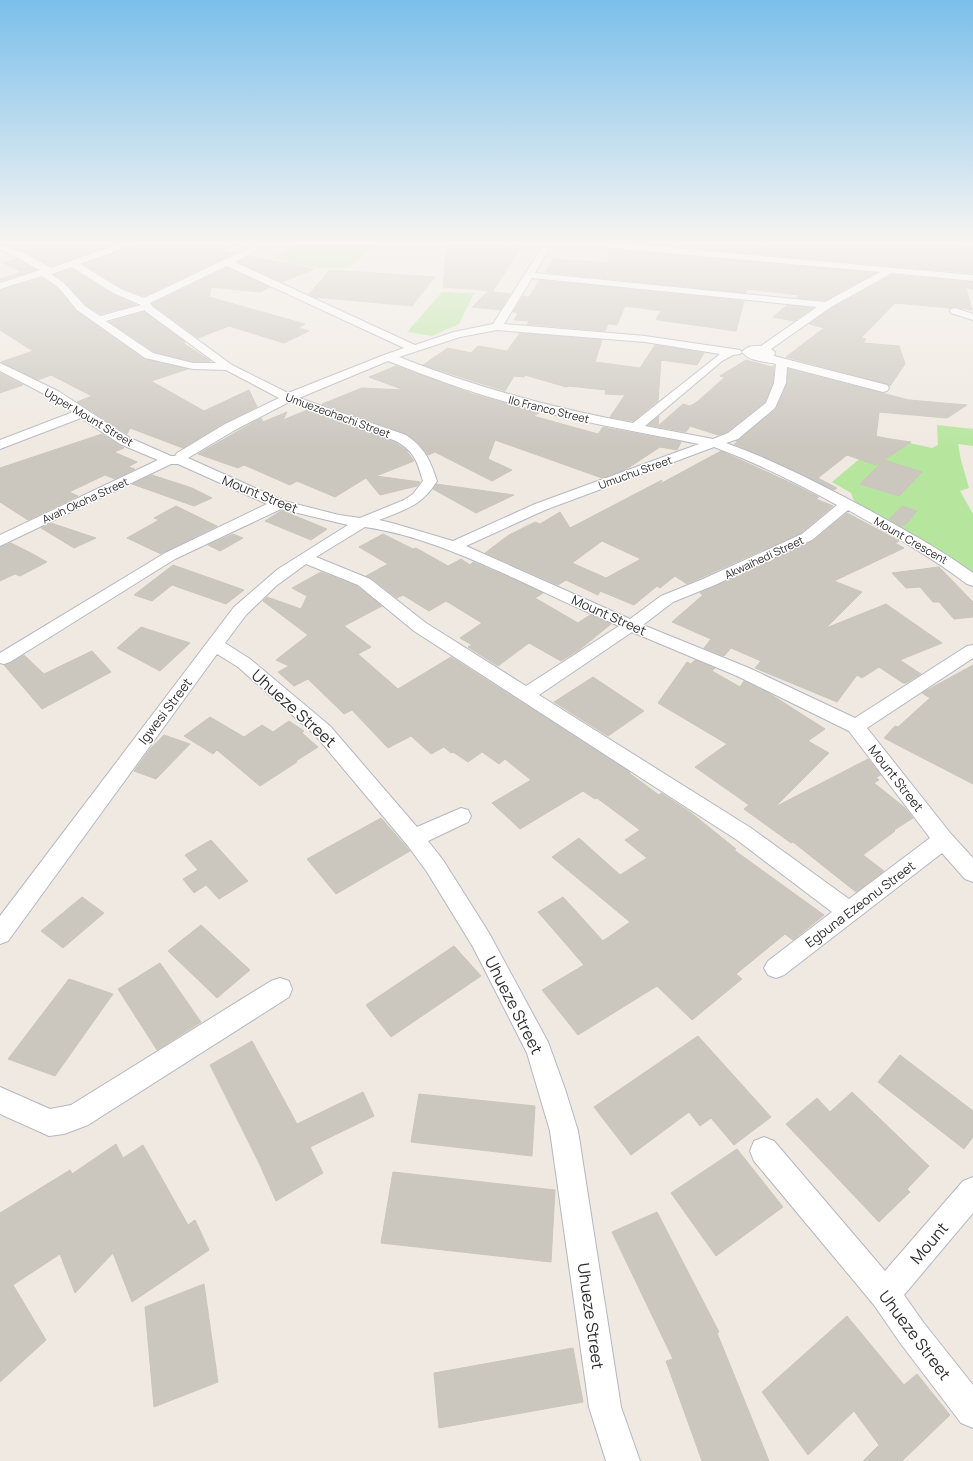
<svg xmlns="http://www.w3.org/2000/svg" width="973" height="1461" font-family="Manrope,sans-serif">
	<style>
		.green { fill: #b6e59e }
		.building { fill: #cbc7bf; stroke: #cbc5ba; fill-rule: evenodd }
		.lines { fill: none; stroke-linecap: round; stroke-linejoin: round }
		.minor-casing { stroke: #b4b7c1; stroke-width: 2 }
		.minor { fill: #fff; fill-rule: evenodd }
		.labels { text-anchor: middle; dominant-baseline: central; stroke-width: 3; stroke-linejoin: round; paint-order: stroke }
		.far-street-label { font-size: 11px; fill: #2e2e2e; stroke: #fff }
		.street-label { font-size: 13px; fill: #2e2e2e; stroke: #fff }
		.near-street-label { font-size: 16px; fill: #2e2e2e; stroke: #fff }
	</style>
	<rect width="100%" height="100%" fill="#efe9e1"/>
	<path class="green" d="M295,244H379L347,268H316L273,259Z
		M442,292L474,293L459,324L432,336L407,332Z
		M937,425L973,429V446L958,444L961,460L969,488L960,491L973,514V580L855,503L851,493L832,482L870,450L874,435L932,448L938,445Z"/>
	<path class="building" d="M4,244H115L51,266L25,252Z
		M132,244H238V245L222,251L234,253L144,296L122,288L83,264L131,247Z
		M447,244H523L493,291L443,287Z
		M647,244H934L966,246L972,248L973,273Z
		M609,249L875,273L825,300L796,298L799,295L747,289L746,293L545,272L554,259L608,263Z
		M248,256L314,269L282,282L238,262Z
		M17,259L36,270L0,281V279L21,272L3,263Z
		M227,268L270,287L260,292L211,287L209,297L305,324L298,328L309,331L284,343L229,326L198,338L152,304Z
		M72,269L112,294L136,305L100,314L86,305L65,282L54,274Z
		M330,270L435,277L412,306L313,297L309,294Z
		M892,275L973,282V289L966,288L972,310L955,307L950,308L895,303L861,338L866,339L863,343L899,346L905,364L890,386L887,384L786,357L824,328L809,324L832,308Z
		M42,278L57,288L76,311L144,359L188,369L151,381L204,411L249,390L257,407L224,423L183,448L130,428L127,434L77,402L92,396L51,375L38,380L1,362L33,351L0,330V290Z
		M540,280L744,301L736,331L658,320L656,319L661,311L625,306L617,325L608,324L605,331L527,324L529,321L514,320L518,313L513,312L523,296L529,297Z
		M488,291L510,294L500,310L472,307Z
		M787,305L813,308L794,321L773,317Z
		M144,312L185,342L183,343L211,361L193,362L154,352L110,322Z
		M520,333L602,340L595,362L640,368L655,345L704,353L697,365L661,360L658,401L633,421L610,417L625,395L605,394L606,390L569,386L566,387L525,375L524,377L514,376L505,391L423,365L448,348L471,353L478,346L507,351Z
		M746,360L772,367L774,365L773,383L765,402L727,432L718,435L690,426L686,432L648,425L659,416L658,426L683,404L690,406L697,402L725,377L720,376Z
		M396,366L473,394L539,413L533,416L598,434L603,427L681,442L677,450L660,447L625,470L602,478L495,440L488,459L512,470L492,481L435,452L428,455L419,444L406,434L322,404L362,388L404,390L369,377Z
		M788,369L909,400L967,405L947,418L879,412L876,437L911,442L876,465L847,455L818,478L837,488L834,490L781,464L734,444L738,442L736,441L776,409L787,384Z
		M0,373L23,385L0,393Z
		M307,410L395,442L406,450L414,461L376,476L420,482L417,486L380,495L366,478L335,497L297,481L290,485L244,465L238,468L198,454L261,418L263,422L287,412L283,420Z
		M102,434L124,448L114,452L137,462L128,467L135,469L115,479L105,475L69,492L78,496L28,520L0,502V468Z
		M721,451L791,483L819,497L816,499L833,506L801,533L687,584L675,576L660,588L657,586L634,605L600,591L598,595L566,580L558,585L485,553L509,535L535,522L540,524L560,512L570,528L662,480L660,484ZM602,541L641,559L606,578L572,563Z
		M884,460L922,472L899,496L860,484Z
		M152,475L192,488L212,498L194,506L132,484Z
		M436,484L514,495L476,513L433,489Z
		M176,506L217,526L161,554L127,538L159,520L154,518Z
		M902,506L917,511L906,524L901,526L889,519Z
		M281,511H283L327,529L311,540L265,521Z
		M847,513L899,541L895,543L904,548L834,581L862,592L826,628L886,604L942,643L900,660L921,674L906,683H903L879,667L862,678L857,675L837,702L755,668L761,661L731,648L724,656L704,648L711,639L672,622L703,595L700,593L813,541Z
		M51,523L96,538L74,548L41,528Z
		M233,534L243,538L220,551L208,545Z
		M383,534L413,549L416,548L448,566L461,559L470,565L473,562L515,580L543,593L535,598L578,623L590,615L611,624L579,650L561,661L529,643L498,666L468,647L472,645L460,638L482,623L446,601L429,611L403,595L397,598L371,578L366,576L388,564L359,547Z
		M11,543L31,553L47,562L20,576L15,574L0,581V547Z
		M173,565L244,590L226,604L172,585L152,601L134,595Z
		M939,567L973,602V617L954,619L939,602H933L920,587L906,588L892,573Z
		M321,572L357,586L382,606L344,626L371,647L358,654L398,689L451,657L630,772L629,773L659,795L661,793L690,812L736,849L734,850L824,915L793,940L785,934L736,974L742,979L692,1020L657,986L578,1035L542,990L584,965L538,912L563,897L603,941L630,922L552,857L579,838L620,875L647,858L625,840L640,830L597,798L595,799L583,791L520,829L492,803L531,780L505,759L499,764L482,752L468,762L453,752L451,753L444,747L431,754L411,736L388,748L352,710L344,714L308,679L294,686L278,672L289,666L276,660L308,635L263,601L267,597L301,609L307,596L292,588Z
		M141,627L190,643L160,671L117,648Z
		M92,651L111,672L42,709L4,665L24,655L44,674Z
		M695,660L715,668L712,671L740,687L744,681L767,692L825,729L808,741L829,753L775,807L868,759L881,775L876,777L879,780L874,783L904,807L913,818L894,830L895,831L863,855L884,871L856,892L793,842L791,843L744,809L749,805L695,767L727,744L658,703L687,662L691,664Z
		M973,665V784L884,738L895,726L898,727L930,698L922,693Z
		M593,677L644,711L608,736L554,702Z
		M210,717L244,737L262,725L273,732L289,721L304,731L302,733L318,747L296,761L297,762L260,786L217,750L213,754L184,736Z
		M164,735L190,744L156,779L134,771L150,749Z
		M381,818L410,851L336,894L307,859Z
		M211,840L248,881L219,899L206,885L194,893L183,879L198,870L185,855Z
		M82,897L104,913L63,948L41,931Z
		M201,925L250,970L217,998L168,951Z
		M454,946L481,976L391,1037L366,1005Z
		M160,963L201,1022L157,1050L118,989Z
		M69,979L113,994L55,1076L8,1059Z
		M698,1036L771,1117L734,1145L711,1118L700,1126L689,1112L631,1155L594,1107Z
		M252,1041L297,1124L363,1092L374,1116L310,1147L323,1173L276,1201L260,1165L210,1065Z
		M900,1055L973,1111V1137L964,1149L878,1082Z
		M852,1092L929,1166L907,1189L910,1192L879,1222L786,1124L817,1098L830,1112Z
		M419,1094L535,1106L532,1156L411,1142Z
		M116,1144L123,1158L143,1145L188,1225L195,1220L209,1250L132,1302L113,1253L75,1293L60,1254L13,1285L46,1340L0,1382V1213L70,1170L72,1174Z
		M737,1149L783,1207L716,1256L671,1193Z
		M393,1172L555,1190L551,1262L381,1243Z
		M657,1212L719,1332L717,1333L769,1461H702L666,1361L673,1359L612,1232Z
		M204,1284L218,1382L154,1407L145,1307Z
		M847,1316L904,1385L917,1374L950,1415L902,1461H863L879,1445L854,1411L808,1455L762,1392Z
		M573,1348L583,1402L439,1428L434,1373Z"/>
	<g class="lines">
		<g class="minor-casing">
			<path id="minor" d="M0,244L24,253L51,268L119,244H131L130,246L80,264L121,289L144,298L257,244H268L235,262L415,345L454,332L493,324L544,244H552L535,273L825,302L880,272L600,247L596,244H630L973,275V281L892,273L831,307L771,349L775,352L774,356L887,385L889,388L887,391L883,392L787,367L786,383L775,408L738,439L726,443C776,461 822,485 869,510C905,530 940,549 973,573V586L967,584C930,556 889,533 848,510L812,540L715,585L673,602L643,625L749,668L855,718L967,646L973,645V658L867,728L951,834L973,858V882L965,879L942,853L784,975L776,978L768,975L764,968L768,961L832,912L737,840L414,631L358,585L306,564L276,586L246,615L225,643L250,659L330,726L417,827L461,808L468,810L471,816L468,822L428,841L443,860L489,933L548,1042L565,1089L578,1131L621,1407L640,1461H606L589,1407L550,1131L527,1053L473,947L427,872L408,846L316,736L238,667L217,654L8,941L0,944V916L234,607L278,569L348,525L281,509L175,559L10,662L4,664L0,663V653L165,553L267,504L178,464H171L0,546V535L158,460L120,444L81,418L0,449V440L73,412L50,397L0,371V363L58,391L130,438L171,456H175L177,453L225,424L279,398L226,370L193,369L145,358L77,310L58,287L42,276L0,289V283L40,270L0,249ZM227,266L404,348L384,355L288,393L232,365L153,307L150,303ZM72,267L113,293L141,305L100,316L85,306L64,283L51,274ZM532,278L817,307L761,346C753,346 747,346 742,352C750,362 765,361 776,364L774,383L766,403L728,433L713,439L645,426L722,361L733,355L740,354L742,352L740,350L645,336L504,324ZM145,310V311L216,363H193L153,353L106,321ZM497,330L645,342L720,354L633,423C552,408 475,387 399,357L460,337ZM388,361C426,376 464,390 503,401C566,420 634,431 699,444L535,504L453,541L392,523L379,520C404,510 422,506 437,481C430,460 425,448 406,435L299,398ZM289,402L396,441C415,452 417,461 423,481L413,494L404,500L360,518L339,515L284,501L188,458L235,430ZM714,447C757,463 797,483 837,505L802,534L703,579L661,596L630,619L466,546L545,510ZM365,527C419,535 467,557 516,579C550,595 584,611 619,626L526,686L426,623L370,579L316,557ZM632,632L737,676L849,731L930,838L849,899L751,828L539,695Z
				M967,244H973V247L968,246Z
				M955,308L973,314V320L951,313L950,311L951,309Z
				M280,978L289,981L292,989L289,997L88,1125L64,1134L49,1136L0,1114V1087L50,1109L71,1105L271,981Z
				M764,1137L774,1141L885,1271L963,1181L973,1177V1213L904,1295L923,1322L973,1385V1428L961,1423L901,1344L874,1305L754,1161L750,1151L754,1141Z"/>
		</g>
		<use href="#minor" class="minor"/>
	</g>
	<linearGradient id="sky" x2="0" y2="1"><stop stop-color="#7abfeb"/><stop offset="0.54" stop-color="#f8f5f2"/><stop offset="1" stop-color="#f8f5f2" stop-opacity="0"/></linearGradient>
	<rect width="973" height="449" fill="url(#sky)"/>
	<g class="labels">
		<g class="far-street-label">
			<text transform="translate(549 409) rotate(14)">Ilo Franco Street</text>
			<text transform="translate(338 415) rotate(20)">Umuezeohachi Street</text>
			<text transform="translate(89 417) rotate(31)">Upper Mount Street</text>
			<text transform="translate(635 472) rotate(-20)">Umuchu Street</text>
			<text transform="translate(85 500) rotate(-25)">Avah Okoha Street</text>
			<text transform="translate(911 540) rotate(30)">Mount Crescent</text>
			<text transform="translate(764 557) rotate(-25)">Akwaihedi Street</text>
		</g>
		<g class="street-label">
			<text transform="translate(260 494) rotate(22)">Mount Street</text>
			<text transform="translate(609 615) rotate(24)">Mount Street</text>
			<text transform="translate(165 711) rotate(-53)">Igwesi Street</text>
			<text transform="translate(896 778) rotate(52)">Mount Street</text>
			<text transform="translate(860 904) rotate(-37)">Egbuna Ezeonu Street</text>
		</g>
		<g class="near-street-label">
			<text transform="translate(294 708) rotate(42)">Uhueze Street</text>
			<text transform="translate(514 1005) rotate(63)">Uhueze Street</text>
			<text transform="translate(929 1243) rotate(-50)">Mount</text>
			<text transform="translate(591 1316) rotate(82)">Uhueze Street</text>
			<text transform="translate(915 1335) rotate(53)">Uhueze Street</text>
		</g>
	</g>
</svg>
